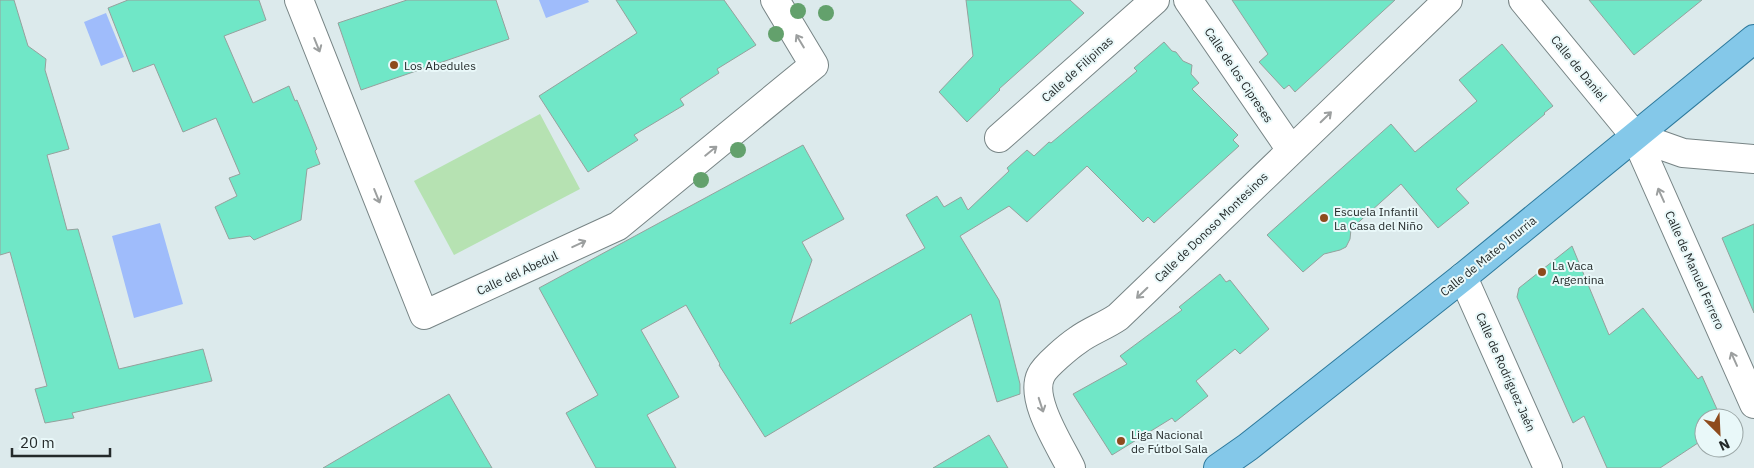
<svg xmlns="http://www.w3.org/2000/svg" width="1754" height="468" font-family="'IBM Plex Sans',sans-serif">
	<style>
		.green { fill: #b6e2b2 }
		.water { fill: #9fbcfb }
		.building { fill: #70e7c7; stroke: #95a19d }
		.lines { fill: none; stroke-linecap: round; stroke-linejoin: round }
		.minor-casing { stroke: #778485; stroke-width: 30 }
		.major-casing { stroke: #2d799c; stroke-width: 30 }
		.minor { stroke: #fff; stroke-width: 28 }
		.major { stroke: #84c8e9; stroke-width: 28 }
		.tree { fill: #63a16c }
		.oneway { stroke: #9c9f9f }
		.poi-dot { fill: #8e4b1d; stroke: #e9f8f9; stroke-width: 2 }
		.labels { text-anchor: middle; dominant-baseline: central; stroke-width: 4; stroke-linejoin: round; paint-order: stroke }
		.poi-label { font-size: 12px; fill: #242a2a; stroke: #e9f8f9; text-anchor: start }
		.street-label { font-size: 12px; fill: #242a2a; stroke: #e9f8f9 }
	</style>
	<rect width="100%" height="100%" fill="#dceaec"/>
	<path class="green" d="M540,114L580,189L454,255L414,181Z"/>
	<path class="water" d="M539,0H588L589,2L546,18Z
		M106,13L124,57L101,66L84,22Z
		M160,223L183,304L134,318L112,236Z"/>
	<path class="building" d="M0,0H14L28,46L46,59L45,70L69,149L47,155L67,230L78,229L119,369L203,349L212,381L72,413L74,418L45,423L35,389L47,386L10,252L0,255Z
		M128,0H259L266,20L224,36L253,103L289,86L295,101L297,100L307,124L317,149L315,151L320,164L307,169L301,220L254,240L250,236L229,239L215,207L237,196L229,178L240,174L216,118L183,132L154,64L133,72L108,8Z
		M407,0H496L509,39L361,90L338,23Z
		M616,0H724L756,45L717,69L719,73L680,99L684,105L634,135L638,140L588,172L539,96L637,33Z
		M966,0H1070L1084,13L999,89L1000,90L967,122L939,92L973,56Z
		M1232,0H1395L1295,92L1289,85L1284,89L1259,62L1268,54Z
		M1589,0H1702L1634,55Z
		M1164,42L1172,51L1176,52L1183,61L1192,65L1191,74L1199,83L1192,89L1238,135L1233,140L1239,146L1154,223L1148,217L1143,222L1087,166L1027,222L1009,206L960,236L999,300L1020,384V394L997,402L971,314L765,437L719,365L720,364L686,305L641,330L679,397L647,415L676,468H596L566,413L598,395L539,288L803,145L844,219L802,242L812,260L790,324L925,248L906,215L937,196L944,207L961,197L968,210L1009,171L1007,168L1027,150L1034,156L1049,142L1051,143L1137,71L1134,68Z
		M1502,44L1553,106L1544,113L1545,114L1456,189L1469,203L1438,228L1401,184L1351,229L1350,239L1346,247L1340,250L1324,254L1303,272L1267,235L1391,124L1415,152L1477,101L1459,80Z
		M1754,224V313L1722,238Z
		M1572,246L1609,335L1643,308L1698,379L1702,376L1721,418H1704V439L1660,468H1607L1584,416L1573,423L1517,297L1519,288Z
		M1220,274L1226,282L1230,280L1269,329L1240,354L1235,349L1196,381L1208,396L1175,422L1172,418L1112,455L1073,394L1127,364L1120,356L1182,310L1179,307Z
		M449,394L492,468H323Z
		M989,435L1008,468H933Z"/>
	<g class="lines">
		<g class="minor-casing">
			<path id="minor" d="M299,0L424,315L618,226L814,65L775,0
				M1188,0L1291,150
				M1523,0L1635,136L1754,404
				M1635,136L1683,153L1754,159
				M999,138L1155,0
				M1463,277L1548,468
				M1071,468C1060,445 1029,399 1041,375C1045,366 1069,346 1078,340C1090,331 1105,326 1118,317L1448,0"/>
		</g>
		<g class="major-casing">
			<path id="major" d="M1218,468L1248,447L1463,277L1754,39"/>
		</g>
		<use href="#minor" class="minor"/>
		<use href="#major" class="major"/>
	</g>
	<g class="tree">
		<circle cx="798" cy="11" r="8"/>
		<circle cx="826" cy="13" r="8"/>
		<circle cx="776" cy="34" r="8"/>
		<circle cx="738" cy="150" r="8"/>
		<circle cx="701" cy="180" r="8"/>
	</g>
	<defs><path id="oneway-shaft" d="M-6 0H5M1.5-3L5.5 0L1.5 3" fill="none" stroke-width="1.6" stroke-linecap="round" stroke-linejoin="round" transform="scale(1.25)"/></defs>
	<g class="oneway">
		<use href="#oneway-shaft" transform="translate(800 41) rotate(-121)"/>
		<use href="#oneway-shaft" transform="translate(317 45) rotate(68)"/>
		<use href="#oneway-shaft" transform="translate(1326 117) rotate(-44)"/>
		<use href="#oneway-shaft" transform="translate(711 151) rotate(-39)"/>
		<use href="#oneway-shaft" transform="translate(1661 195) rotate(-114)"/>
		<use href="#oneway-shaft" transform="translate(377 196) rotate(68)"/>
		<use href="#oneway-shaft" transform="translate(579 244) rotate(-25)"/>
		<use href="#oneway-shaft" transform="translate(1142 293) rotate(136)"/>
		<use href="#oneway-shaft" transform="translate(1734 359) rotate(-114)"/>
		<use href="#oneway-shaft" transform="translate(1041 405) rotate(72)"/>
	</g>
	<g class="poi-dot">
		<circle cx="394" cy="65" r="5"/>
		<circle cx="1324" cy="218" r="5"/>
		<circle cx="1542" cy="272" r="5"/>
		<circle cx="1121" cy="441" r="5"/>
	</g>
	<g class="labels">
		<g class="poi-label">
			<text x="404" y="65">Los Abedules</text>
			<text x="1334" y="211">Escuela Infantil<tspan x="1334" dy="14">La Casa del Niño</tspan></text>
			<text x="1552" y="265">La Vaca<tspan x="1552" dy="14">Argentina</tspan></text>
			<text x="1131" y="434">Liga Nacional<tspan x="1131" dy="14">de Fútbol Sala</tspan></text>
		</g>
		<g class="street-label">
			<text transform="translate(1579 68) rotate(51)">Calle de Daniel</text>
			<text transform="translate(1077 69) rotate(-42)">Calle de Filipinas</text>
			<text transform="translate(1239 75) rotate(56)">Calle de los Cipreses</text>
			<text transform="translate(1211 227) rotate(-44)">Calle de Donoso Montesinos</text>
			<text transform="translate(1488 256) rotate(-39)">Calle de Mateo Inurria</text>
			<text transform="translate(1695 270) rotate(66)">Calle de Manuel Ferrero</text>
			<text transform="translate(517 273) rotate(-25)">Calle del Abedul</text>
			<text transform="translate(1506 372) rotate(66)">Calle de Rodríguez Jaén</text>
		</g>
	</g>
	<g transform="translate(1719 433) rotate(156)"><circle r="24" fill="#e9f8f9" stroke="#9aa6a6"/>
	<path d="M0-4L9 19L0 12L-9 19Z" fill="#8e4b1d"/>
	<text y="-8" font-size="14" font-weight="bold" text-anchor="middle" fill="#242a2a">N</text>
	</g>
	<path d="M12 448v8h98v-8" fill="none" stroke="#242a2a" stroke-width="2.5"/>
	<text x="20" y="448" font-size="15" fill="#242a2a" stroke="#e9f8f9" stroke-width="4" paint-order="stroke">20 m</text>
</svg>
